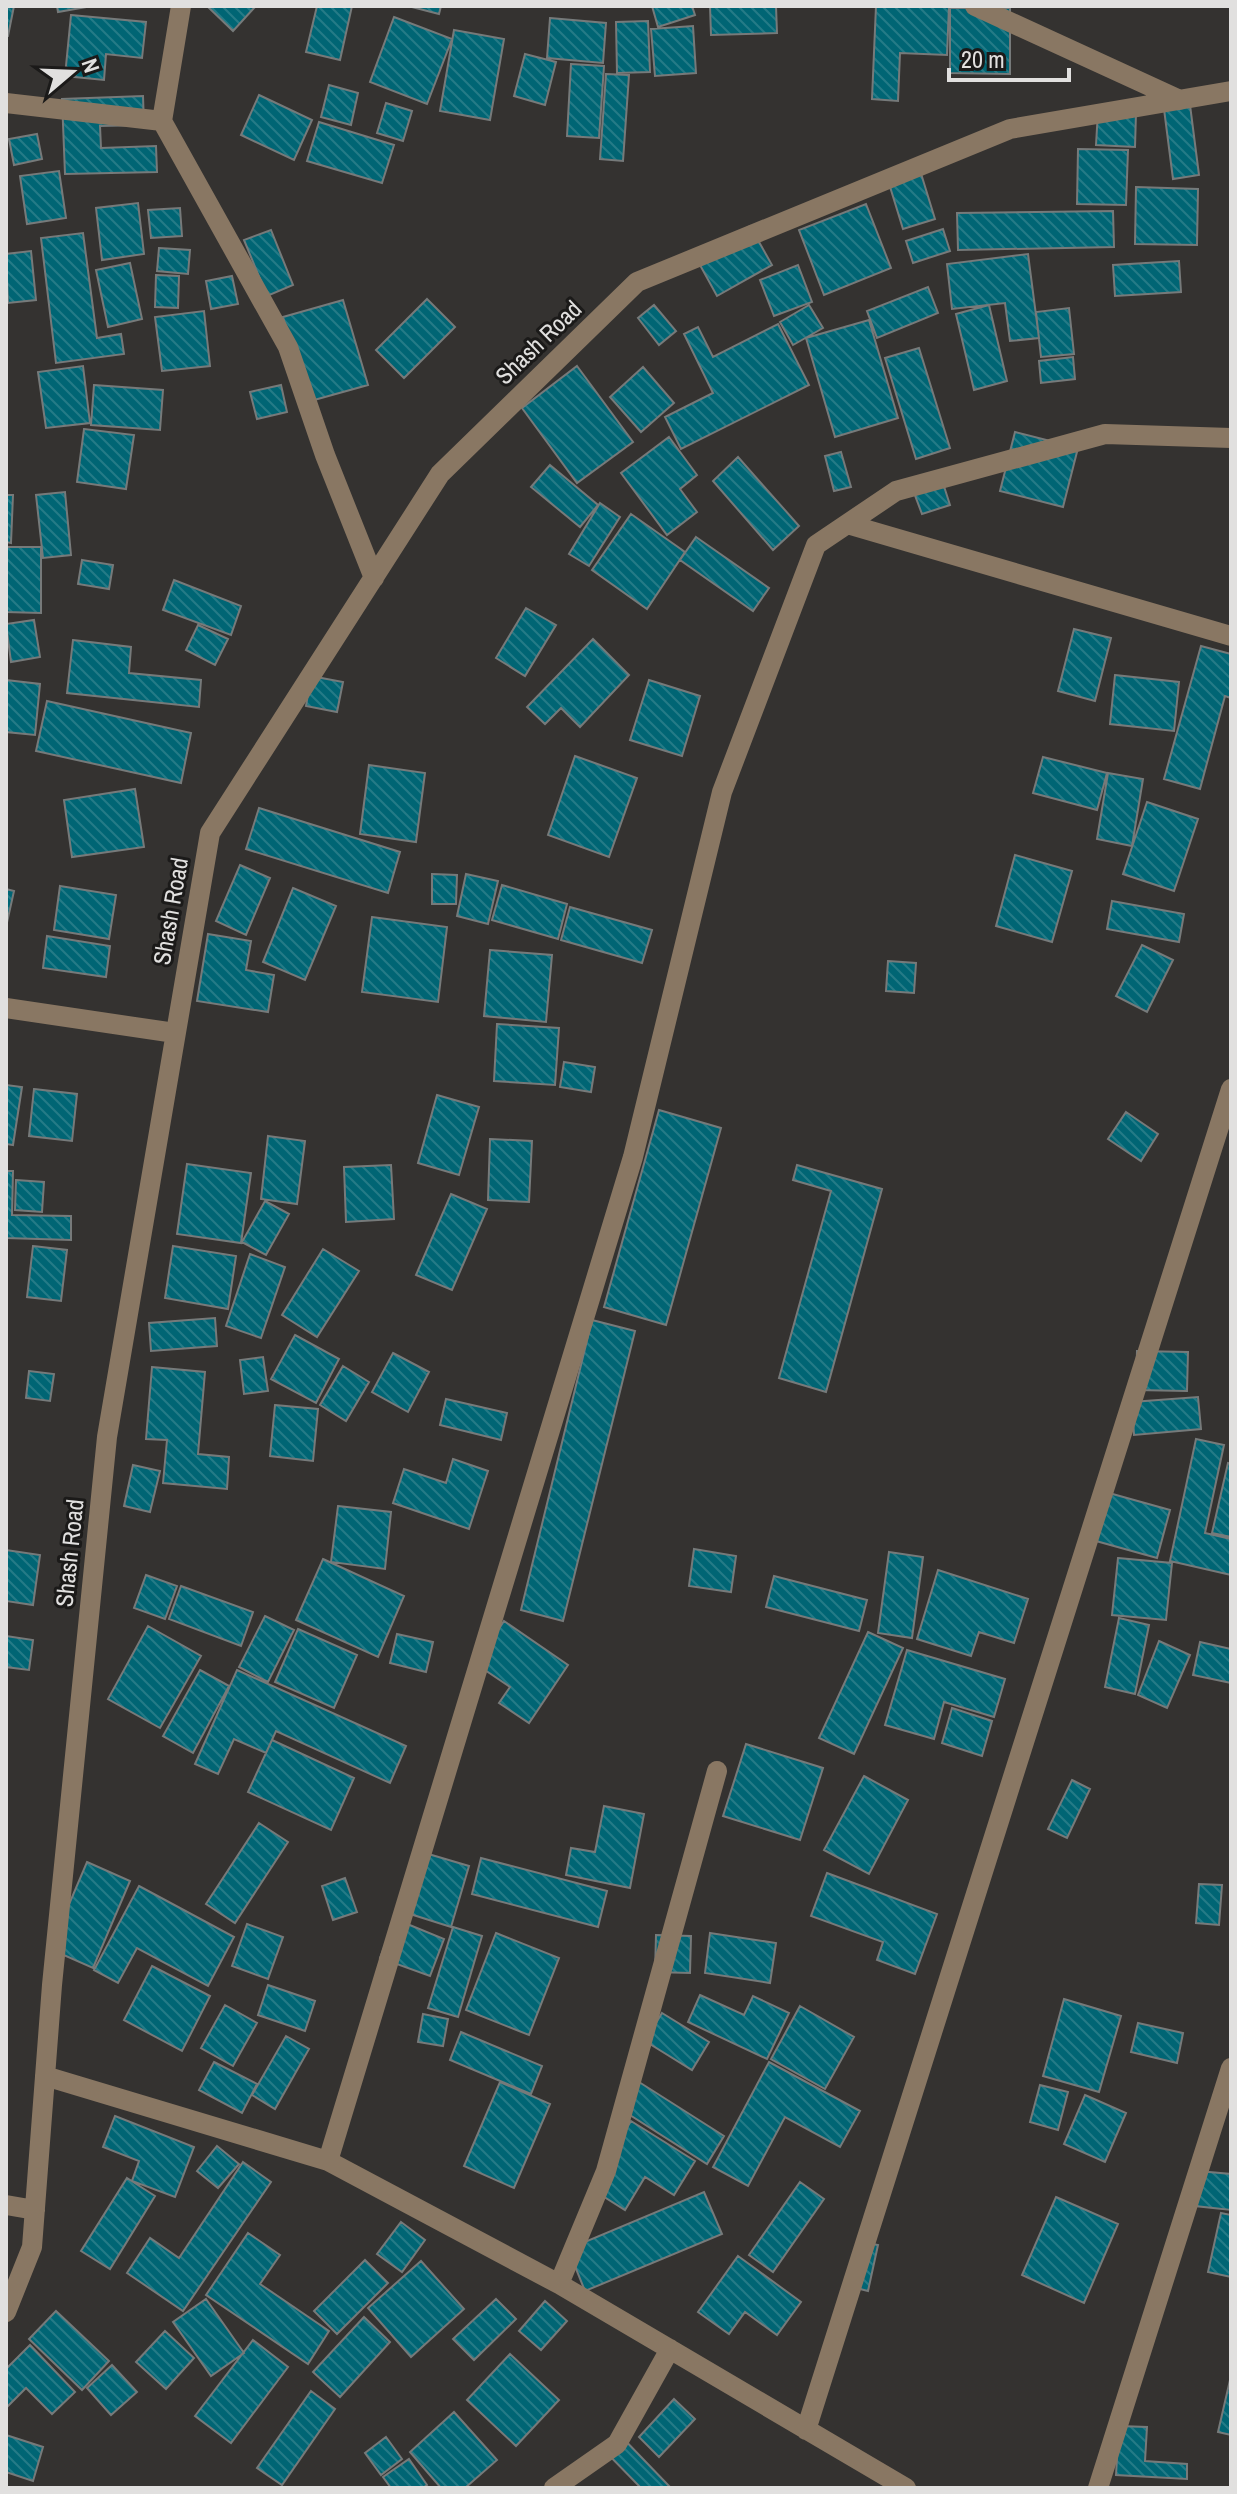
<svg xmlns="http://www.w3.org/2000/svg" width="1237" height="2494" font-family="'Archivo Narrow',sans-serif">
	<style>
		.building { fill: url(#building-back-hatch); stroke: #767a7a; stroke-width: 2 }
		.lines { fill: none; stroke-linecap: round; stroke-linejoin: round }
		.minor { stroke: #897763; stroke-width: 20 }
		.labels { text-anchor: middle; dominant-baseline: central; stroke-width: 6; stroke-linejoin: round; paint-order: stroke }
		.street-label { font-size: 24px; fill: #e1e0df; stroke: #1b1a19 }
	</style>
	<defs>
		<pattern id="building-back-hatch" width="6" height="6" patternUnits="userSpaceOnUse" patternTransform="scale(2)"><rect width="6" height="6" fill="#006574"/><path d="M-1 5l2 2M0 0l6 6M5-1l2 2" fill="none" stroke="#257b87"/></pattern>
	</defs>
	<rect width="100%" height="100%" fill="#343230"/>
	<path class="building" d="M6,6H14L8,36H6Z
		M57,6H92L58,12Z
		M207,6H252L254,8L233,31Z
		M317,6H352L340,60L306,52Z
		M408,6H441L439,14Z
		M652,6H692L695,15L658,27Z
		M710,6H776L777,33L711,35Z
		M876,6H949L947,55L900,53L898,101L872,99Z
		M950,8H1010V74L950,73Z
		M71,15L146,22L142,58L106,54L104,80L65,76Z
		M394,17L452,39L427,104L370,82Z
		M550,18L606,23L603,63L547,58Z
		M648,21L650,72L617,73L616,22Z
		M693,26L696,73L655,76L651,29Z
		M454,30L504,39L490,120L440,111Z
		M525,54L556,62L545,105L514,96Z
		M571,64L604,66L599,138L567,136Z
		M606,74L629,75L623,161L600,159Z
		M329,85L358,93L351,125L321,117Z
		M259,95L312,120L294,160L241,135Z
		M143,96L144,125L100,126L101,148L156,146L157,172L65,174L62,99Z
		M386,103L412,111L403,141L377,133Z
		M1190,105L1199,175L1173,179L1164,109Z
		M1098,111L1136,113L1135,147L1096,145Z
		M319,122L394,145L382,183L307,161Z
		M37,134L42,159L14,165L9,139Z
		M1078,149L1128,150L1126,205L1077,204Z
		M919,167L935,219L903,229L887,177Z
		M59,171L66,218L27,224L20,176Z
		M1136,187L1198,189L1197,245L1135,244Z
		M138,203L144,254L102,260L96,208Z
		M866,204L891,268L824,295L799,230Z
		M180,208L182,236L151,238L148,210Z
		M1113,211L1114,247L958,250L957,213Z
		M750,226L772,265L717,296L695,256Z
		M943,229L950,251L913,263L906,241Z
		M271,230L293,285L267,296L244,240Z
		M83,233L97,338L121,334L124,354L56,363L41,238Z
		M159,248L190,250L188,274L157,271Z
		M31,251L36,300L8,303L6,254Z
		M1028,254L1039,338L1010,341L1005,303L952,309L947,264Z
		M1179,261L1181,292L1115,296L1113,265Z
		M130,263L142,319L108,327L96,270Z
		M798,265L812,302L774,316L760,280Z
		M156,275L179,276L178,308L155,307Z
		M232,276L238,304L211,309L206,281Z
		M928,287L938,313L877,338L867,311Z
		M427,299L455,327L404,378L376,350Z
		M343,300L368,385L307,402L283,317Z
		M654,305L676,331L659,345L638,318Z
		M809,305L823,328L793,345L780,322Z
		M989,305L1007,381L974,390L956,314Z
		M1069,308L1074,354L1041,357L1036,312Z
		M204,311L210,366L162,371L155,317Z
		M869,320L898,418L835,437L806,338Z
		M778,324L809,385L681,449L665,417L713,393L684,334L698,327L713,357Z
		M919,348L950,448L916,459L885,358Z
		M1073,357L1075,379L1041,383L1039,361Z
		M83,366L90,423L46,428L38,372Z
		M577,366L633,442L577,483L522,408Z
		M643,367L674,403L641,432L610,397Z
		M94,385L163,390L160,430L91,425Z
		M281,385L287,412L257,419L250,392Z
		M84,429L134,435L126,489L77,482Z
		M1015,432L1078,448L1063,507L1000,491Z
		M669,437L697,475L680,489L697,512L667,535L621,473Z
		M841,452L851,487L834,491L825,456Z
		M738,457L799,526L773,550L713,481Z
		M550,465L598,505L580,527L531,487Z
		M942,480L950,505L922,514L913,490Z
		M65,492L71,555L43,558L36,495Z
		M6,495H13L11,543L6,542Z
		M600,503L620,517L589,566L569,554Z
		M631,514L685,552L647,609L592,570Z
		M696,537L769,588L753,611L680,560Z
		M6,547H41V613L6,612Z
		M82,560L113,565L109,589L78,584Z
		M174,580L241,606L231,635L163,610Z
		M526,608L556,625L525,676L496,658Z
		M34,620L40,657L11,662L6,624Z
		M198,625L228,639L215,665L186,650Z
		M1074,629L1111,638L1095,701L1058,691Z
		M593,639L629,675L580,727L561,708L545,724L527,707Z
		M73,640L131,647L129,673L201,680L199,707L67,693Z
		M1201,646L1231,654V698L1225,696L1200,789L1164,779Z
		M1115,675L1179,682L1174,731L1110,724Z
		M311,676L343,682L337,712L306,706Z
		M6,680L40,684L35,735L6,732Z
		M649,680L700,696L682,756L630,740Z
		M47,701L191,733L181,783L36,751Z
		M575,756L637,778L609,857L548,835Z
		M1043,757L1107,773L1097,810L1033,793Z
		M369,765L425,773L416,842L360,834Z
		M1108,773L1143,779L1132,846L1097,839Z
		M135,789L144,847L72,857L64,800Z
		M1147,802L1198,819L1174,891L1123,874Z
		M259,808L400,852L388,893L246,849Z
		M1015,855L1072,871L1052,942L996,926Z
		M240,865L270,878L246,935L216,921Z
		M432,874L457,875L456,904H432Z
		M466,874L498,881L488,924L457,916Z
		M502,885L567,904L558,939L492,920Z
		M60,886L116,895L109,939L54,930Z
		M293,888L336,906L305,980L263,962Z
		M6,889L14,891L6,927Z
		M1112,901L1184,914L1179,942L1107,929Z
		M570,907L652,930L642,963L561,940Z
		M372,917L447,927L438,1002L362,992Z
		M208,934L251,941L246,970L274,975L268,1012L197,1001Z
		M47,936L110,946L106,977L43,968Z
		M1142,945L1173,960L1147,1012L1116,996Z
		M490,950L552,955L546,1022L484,1016Z
		M888,961L916,963L914,993L886,991Z
		M497,1024L559,1028L555,1085L494,1081Z
		M564,1062L595,1067L591,1092L560,1087Z
		M6,1085L22,1087L13,1145L6,1144Z
		M34,1089L77,1094L72,1141L29,1136Z
		M437,1095L479,1107L459,1175L418,1163Z
		M659,1110L721,1128L666,1325L604,1307Z
		M1126,1112L1158,1134L1141,1161L1108,1139Z
		M268,1136L305,1141L297,1204L261,1199Z
		M490,1139L532,1141L529,1202L488,1200Z
		M187,1164L251,1173L241,1243L177,1234Z
		M391,1165L394,1219L346,1222L344,1167Z
		M797,1165L882,1189L826,1392L779,1378L831,1191L793,1180Z
		M6,1171H13L12,1215L71,1216V1240L6,1238Z
		M16,1180L44,1182L42,1212L15,1210Z
		M451,1194L487,1209L452,1290L416,1275Z
		M265,1201L289,1214L266,1255L242,1242Z
		M33,1246L67,1250L61,1301L27,1297Z
		M173,1246L236,1256L228,1309L165,1298Z
		M323,1249L359,1271L317,1337L282,1315Z
		M250,1254L285,1267L261,1338L226,1326Z
		M215,1318L217,1346L151,1351L149,1323Z
		M592,1320L635,1331L563,1621L521,1610Z
		M295,1335L339,1359L316,1403L271,1379Z
		M1137,1351L1188,1352L1187,1391L1136,1390Z
		M393,1353L429,1372L408,1412L372,1392Z
		M263,1357L268,1391L244,1394L240,1360Z
		M343,1366L369,1382L346,1421L320,1405Z
		M152,1367L205,1372L198,1454L229,1457L227,1489L163,1483L167,1440L146,1439Z
		M29,1371L54,1374L50,1401L26,1398Z
		M1198,1397L1201,1429L1134,1435L1132,1402Z
		M446,1399L507,1413L501,1440L440,1425Z
		M275,1405L318,1409L313,1461L270,1456Z
		M1196,1439L1224,1445L1205,1533L1231,1539V1575L1170,1561Z
		M453,1459L488,1471L469,1529L393,1503L404,1469L446,1483Z
		M1228,1463L1231,1464V1537L1212,1533Z
		M133,1465L160,1471L150,1512L124,1506Z
		M1109,1493L1170,1510L1157,1558L1096,1541Z
		M338,1506L391,1512L385,1569L331,1562Z
		M694,1549L736,1556L731,1592L689,1586Z
		M6,1550L40,1555L33,1605L6,1601Z
		M889,1552L923,1557L912,1638L878,1633Z
		M1118,1558L1172,1563L1166,1620L1112,1615Z
		M323,1559L404,1596L378,1657L296,1620Z
		M938,1570L1028,1599L1014,1643L979,1632L971,1656L917,1639Z
		M146,1575L177,1586L165,1619L134,1608Z
		M774,1576L867,1600L859,1631L766,1607Z
		M181,1586L253,1612L241,1646L169,1619Z
		M265,1616L294,1630L268,1682L239,1667Z
		M1119,1618L1149,1625L1135,1694L1105,1687Z
		M504,1621L568,1665L529,1723L499,1703L510,1687L476,1664Z
		M148,1626L201,1656L160,1728L108,1699Z
		M298,1629L357,1655L334,1708L275,1682Z
		M868,1632L903,1648L854,1754L819,1738Z
		M397,1634L433,1642L426,1672L390,1663Z
		M6,1636L33,1640L29,1670L6,1667Z
		M1159,1641L1190,1655L1167,1708L1138,1695Z
		M1200,1642L1231,1649V1683L1193,1675Z
		M907,1650L1005,1679L994,1717L944,1702L934,1739L885,1725Z
		M200,1670L229,1686L193,1753L163,1736Z
		M237,1670L406,1746L390,1783L276,1731L266,1753L234,1739L218,1774L195,1764Z
		M952,1708L992,1721L982,1756L942,1743Z
		M272,1740L354,1778L331,1830L248,1792Z
		M746,1744L823,1768L800,1840L723,1816Z
		M864,1776L908,1800L869,1874L824,1850Z
		M1072,1780L1090,1789L1067,1838L1048,1829Z
		M604,1806L644,1814L630,1888L566,1875L571,1848L595,1852Z
		M259,1823L288,1842L235,1923L206,1904Z
		M425,1853L469,1866L451,1927L407,1913Z
		M481,1858L607,1891L598,1927L472,1894Z
		M87,1862L130,1881L93,1968L50,1949Z
		M827,1873L937,1914L915,1974L877,1960L883,1942L811,1916Z
		M345,1878L357,1912L333,1920L322,1886Z
		M1199,1884L1222,1885L1219,1925L1196,1923Z
		M139,1886L234,1937L208,1986L137,1948L118,1983L94,1970Z
		M395,1919L444,1939L430,1976L380,1958Z
		M247,1924L283,1937L268,1979L232,1966Z
		M453,1927L482,1936L458,2017L428,2008Z
		M496,1933L559,1958L529,2035L466,2010Z
		M710,1933L776,1943L770,1983L705,1973Z
		M656,1935L691,1936L690,1973L655,1972Z
		M152,1966L210,1996L182,2051L124,2020Z
		M268,1985L315,2001L305,2031L258,2015Z
		M700,1995L744,2015L753,1996L789,2013L767,2059L688,2022Z
		M1064,1999L1121,2016L1099,2092L1043,2076Z
		M225,2005L257,2023L233,2066L201,2048Z
		M800,2006L854,2037L825,2089L771,2059Z
		M662,2013L709,2042L692,2070L645,2041Z
		M423,2014L448,2019L443,2046L418,2042Z
		M1138,2023L1183,2033L1177,2063L1131,2052Z
		M461,2032L542,2066L531,2094L450,2060Z
		M286,2036L309,2049L275,2109L252,2095Z
		M214,2062L257,2084L242,2113L199,2090Z
		M769,2062L860,2111L840,2147L785,2117L748,2186L713,2167Z
		M500,2082L550,2104L514,2188L464,2166Z
		M639,2082L724,2136L707,2164L622,2110Z
		M1040,2085L1068,2092L1058,2130L1030,2122Z
		M1085,2095L1126,2113L1105,2162L1064,2144Z
		M115,2116L194,2147L175,2197L132,2181L139,2161L103,2147Z
		M631,2121L695,2161L674,2195L645,2177L625,2210L590,2188Z
		M217,2146L239,2164L218,2188L197,2171Z
		M243,2162L271,2182L183,2311L127,2273L150,2238L179,2258Z
		M1198,2171L1231,2174V2210L1195,2206Z
		M127,2178L155,2196L110,2269L81,2251Z
		M800,2182L824,2199L773,2272L749,2255Z
		M704,2192L722,2234L585,2291L568,2249Z
		M1056,2197L1118,2224L1084,2303L1022,2275Z
		M1221,2213L1231,2215V2277L1208,2272Z
		M401,2222L425,2240L402,2272L377,2254Z
		M248,2233L280,2255L260,2284L329,2331L308,2364L206,2295Z
		M858,2241L878,2245L868,2291L848,2286Z
		M738,2256L801,2302L777,2335L745,2312L729,2334L698,2312Z
		M365,2260L388,2283L337,2334L314,2311Z
		M421,2261L464,2309L411,2357L368,2308Z
		M206,2299L244,2353L211,2376L173,2322Z
		M496,2299L516,2319L474,2360L453,2339Z
		M545,2301L567,2321L541,2350L519,2331Z
		M56,2311L109,2361L82,2390L29,2339Z
		M364,2317L390,2342L340,2397L313,2372Z
		M165,2331L194,2358L166,2389L136,2362Z
		M253,2340L288,2367L231,2443L195,2416Z
		M30,2345L75,2392L52,2414L26,2388L6,2408V2369Z
		M510,2354L559,2400L516,2446L467,2400Z
		M112,2365L137,2392L111,2415L87,2388Z
		M1230,2380H1231V2435L1218,2432Z
		M311,2391L335,2409L282,2485L257,2468Z
		M674,2399L695,2419L659,2457L639,2437Z
		M454,2412L497,2460L465,2488H441L410,2452Z
		M1119,2426L1147,2427L1145,2461L1187,2464V2479L1116,2475Z
		M617,2432L670,2487L668,2488H641L601,2447Z
		M6,2435L43,2447L33,2481L6,2472Z
		M386,2437L402,2459L381,2475L365,2453Z
		M409,2459L427,2485L423,2488H391L383,2477Z"/>
	<g class="lines">
		<path class="minor" d="M181,6L162,121L288,347L325,455L374,578
			M975,6L1180,100
			M6,103L162,121
			M847,524L1231,636
			M6,1008L175,1033
			M45,2076L328,2161L559,2284L906,2488
			M328,2161L633,1157L722,792L816,545L896,491L1105,434L1231,438
			M6,2205L35,2210
			M559,2284L606,2171L717,1771
			M6,2312L32,2247L52,1985L107,1437L210,833L440,474L637,282L1010,129L1231,91
			M806,2430L1231,1089
			M554,2488L617,2444L670,2349
			M1098,2488L1231,2068"/>
	</g>
	<g class="labels">
		<g class="street-label">
			<text transform="translate(538 342) rotate(-44)">Shash Road</text>
			<text transform="translate(170 911) rotate(-80)">Shash Road</text>
			<text transform="translate(69 1553) rotate(-84)">Shash Road</text>
		</g>
	</g>
	<rect width="1237" height="2494" fill="none" stroke="#e1e0df" stroke-width="16"/>
	<g transform="translate(72 72) rotate(71)" stroke="#1b1a19" stroke-width="6" paint-order="stroke">
	<path d="M0-6L14 30L0 20L-14 30Z" fill="#e1e0df"/>
	<text y="-12" font-size="22" font-weight="bold" text-anchor="middle" fill="#e1e0df">N</text>
	</g>
	<path d="M949 68v12h120v-12" fill="none" stroke="#e1e0df" stroke-width="4"/>
	<text x="961" y="68" font-size="24" fill="#e1e0df" stroke="#1b1a19" stroke-width="6" paint-order="stroke">20 m</text>
</svg>
